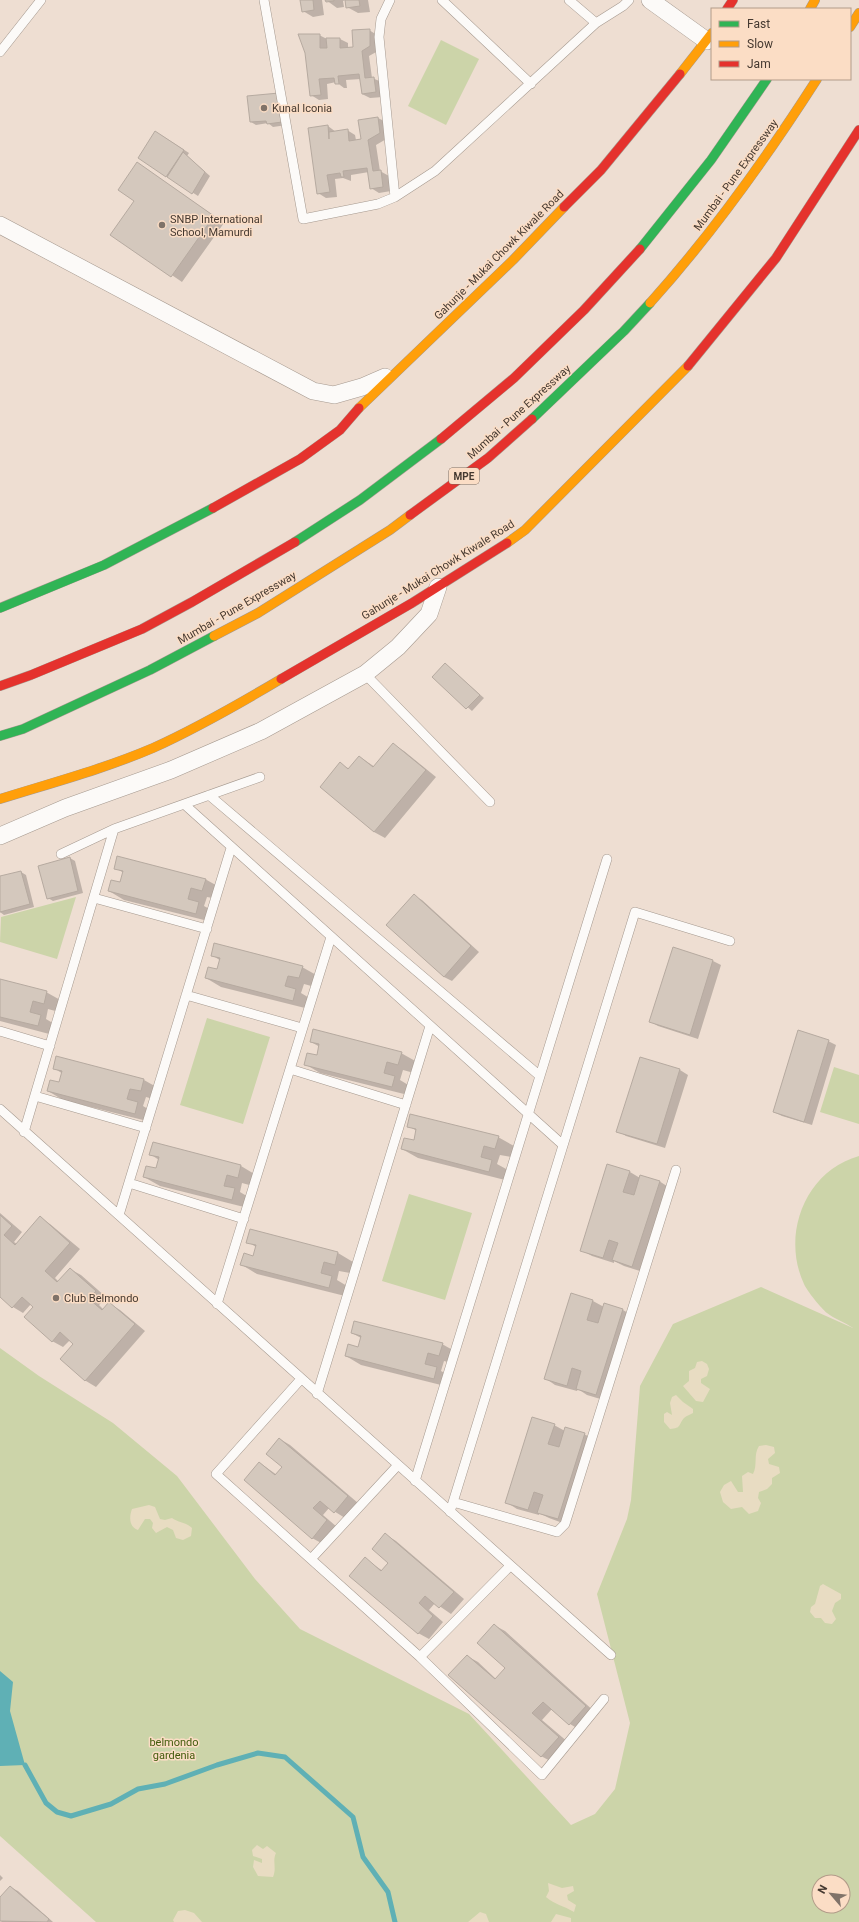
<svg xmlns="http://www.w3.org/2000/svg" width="859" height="1922" font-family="Roboto,sans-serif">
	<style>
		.green { fill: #ccd4a9; fill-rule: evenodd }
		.sand { fill: #e8dcc2 }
		.water { fill: #5fb0b5 }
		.shadow { fill: #0003 }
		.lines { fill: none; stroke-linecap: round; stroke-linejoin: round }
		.stream { stroke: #5fb0b5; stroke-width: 5 }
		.building { fill: #d4c8bd; stroke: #b6aaa0 }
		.lane-casing { stroke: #a5998f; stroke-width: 10 }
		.street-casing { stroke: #a5998f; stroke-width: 18 }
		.fast-casing { stroke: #a5998f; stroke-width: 10 }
		.slow-casing { stroke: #a5998f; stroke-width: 10 }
		.jam-casing { stroke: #a5998f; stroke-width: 10 }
		.lane { stroke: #fcfaf8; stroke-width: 9 }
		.street { stroke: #fcfaf8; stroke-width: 17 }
		.fast { stroke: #30b455; stroke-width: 9 }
		.slow { stroke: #ff9f0a; stroke-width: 9 }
		.jam { stroke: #e5322d; stroke-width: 9 }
		.poi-dot { fill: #807369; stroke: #fbddc5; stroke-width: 1.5 }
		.labels { text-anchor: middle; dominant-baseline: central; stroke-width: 3; stroke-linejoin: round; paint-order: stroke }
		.shield { fill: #fbddc5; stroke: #7c6a5d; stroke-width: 1 }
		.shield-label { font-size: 10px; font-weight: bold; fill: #453930 }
		.poi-label { font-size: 11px; fill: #453930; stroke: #fbddc5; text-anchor: start }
		.street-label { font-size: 11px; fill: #453930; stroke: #fbddc5 }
		.park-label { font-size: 11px; fill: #435c0d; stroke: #fbddc5 }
	</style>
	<rect width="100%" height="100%" fill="#eeded2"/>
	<path class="green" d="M441,40L479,59L446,125L408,106Z
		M76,897L57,959L0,942L1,917Z
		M207,1018L270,1037L243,1124L180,1105Z
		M834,1067L859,1075V1124L820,1112Z
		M859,1156V1922H96L0,1836V1348L39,1376L113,1423L177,1476L255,1579L300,1629L469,1714L571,1825L595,1814L615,1789L630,1723L597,1594L627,1519L631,1500L640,1386L673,1324L761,1287L853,1328C845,1322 834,1319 827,1313C821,1308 807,1291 804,1284C781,1235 805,1171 859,1156ZM819,1882H843V1906H819Z
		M409,1194L472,1213L445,1300L382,1281Z"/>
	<path class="sand" d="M702,1361L707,1364L709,1369L707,1376L701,1379V1383L710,1389L703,1402L696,1401L683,1386L689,1381V1371L695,1368L697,1362Z
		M676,1395L683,1402L693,1409V1413C691,1414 686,1416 684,1418C678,1425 682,1428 670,1429L664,1422V1414L667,1412L672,1415L670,1403L672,1397Z
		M766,1445L774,1447L775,1453L768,1459L769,1464L779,1467L780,1473L772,1478V1484L767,1489L759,1492L758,1498L761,1503L758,1511L749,1514L742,1507L731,1509L723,1502L720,1492L724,1485L731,1481L738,1492H743L742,1476L748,1472L753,1474C758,1465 753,1455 759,1446Z
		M149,1505L155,1507L160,1519L165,1520L172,1518C179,1523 186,1522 192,1528L191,1536L183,1540L176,1538L173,1530L167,1527L156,1533L152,1528L153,1523L150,1519H145L138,1530C129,1527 129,1517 132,1509Z
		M823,1584L841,1594V1599L835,1603L832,1611L836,1619L832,1624L825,1623L821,1618H815L810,1612L811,1607L815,1604L820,1586Z
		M257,1845L263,1849L267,1846L276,1853C272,1861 277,1868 273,1877L258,1876L253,1867L254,1860L262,1863V1859L253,1856L252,1850Z
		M548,1883L562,1888L573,1886L574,1891L567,1895L568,1900L576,1905L574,1912C564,1906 554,1904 546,1897L549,1891Z
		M185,1910L194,1913L202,1922H174L173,1920L178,1911Z
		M480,1912L486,1914L489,1922H468Z
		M556,1914L571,1918V1922H551Z"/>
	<path class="water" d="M0,1671L13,1682L10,1711L25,1765L0,1766Z"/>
	<path class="shadow" d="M301,0H325H322L324,15L313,17L303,11Z
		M326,0H368L370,12L358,13L347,7L346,0L343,1L344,7L337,8Z
		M369,30L377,35L378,51L369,56L372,78L382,82L383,97L370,98L362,94L361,79L346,80L347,88H344L336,82L327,84L328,99L319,100L311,95L319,35L327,39H340L348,43V48H354Z
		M248,97L287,125L273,127L268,123L256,125L251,122Z
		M378,118L386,122L388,138L376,145L380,171L389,176L391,191L379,193L371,188L369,172L351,175V181L343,178L335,179L337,197L326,198L318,193L328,126L336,132L347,130L355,135L356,140L362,139Z
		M161,135L189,153L187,156L210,176L198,196L139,158Z
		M137,163L224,223L182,282L112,234L136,200Z
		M445,664L484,698L472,711L433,677Z
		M394,745L404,751L436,777L385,838L374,832L340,764L350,769L360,757L375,767Z
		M70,858L75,861L83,893L53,901L48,898Z
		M115,868L205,879L221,888L218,899L207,897L204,906L215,912L212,922L124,900L109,891L121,883L124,873Z
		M21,872L26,875L34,907L4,915L0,912V877Z
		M414,896L422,900L479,952L452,981L444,977Z
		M673,948L713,961L721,965L698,1039L658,1026L651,1022Z
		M212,955L302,967L318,976L315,987L304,984L301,993L311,999L309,1009L221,987L206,978L218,970L221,961Z
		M0,980L46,992L62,1001L59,1012L48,1009L46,1019L56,1025L53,1035L0,1021Z
		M828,1041L836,1045L812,1125L782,1116L774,1112Z
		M311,1042L401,1053L417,1062L414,1073L403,1070L400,1080L410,1086L408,1095L320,1073L305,1064L317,1057L320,1047Z
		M57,1057L144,1080L160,1089L157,1100L146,1097L143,1106L153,1112L151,1122L63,1100L48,1091L60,1083L63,1074L54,1068Z
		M640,1058L680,1070L688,1075L665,1148L626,1136L618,1131Z
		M408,1126L498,1137L514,1146L511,1157L500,1155L497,1164L508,1170L505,1180L418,1158L402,1149L414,1141L417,1131Z
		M150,1154L241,1166L256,1175L253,1186L242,1183L240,1192L250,1198L248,1208L160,1186L144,1177L157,1170L159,1160Z
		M608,1165L630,1172L640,1178L659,1181L670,1188L643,1272L624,1266L614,1261V1263L592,1256L581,1250Z
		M0,1213L22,1232L14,1242L17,1244L40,1217L50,1224L80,1249L55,1278L59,1282L70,1269L81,1275L106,1297L99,1305L104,1310L110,1304L120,1310L145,1331L96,1387L86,1381L61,1359L75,1344L70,1340L63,1347L52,1341L34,1307L31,1304L23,1313L13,1307L0,1296Z
		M248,1242L338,1253L353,1262L350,1273L339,1271L337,1280L347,1286L345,1296L257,1274L242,1265L254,1257L256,1247Z
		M571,1294L593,1301L604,1307V1304L623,1310L633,1316L607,1401L587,1395L578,1389L577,1391L555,1385L545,1378Z
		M352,1333L442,1344L458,1353L455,1364L444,1361L441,1371L452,1377L449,1387L361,1365L346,1356L359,1348L361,1338Z
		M554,1425L565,1431L584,1434L595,1440L568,1525L549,1518L539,1513V1515L517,1509L506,1502Z
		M280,1439L290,1445L358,1503L345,1518L329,1508L323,1515L337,1527L323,1544L312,1538L260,1463L277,1475L284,1467Z
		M386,1535L396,1541L464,1599L451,1614L435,1603L429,1610L443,1622L429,1639L418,1633L365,1559L383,1571L389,1563Z
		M494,1625L505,1631L596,1713L580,1730L570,1724L552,1709L542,1720L569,1743L552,1762L541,1756L467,1656L478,1662L496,1679L506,1668Z
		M0,1875L3,1878L0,1881Z
		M10,1887L18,1891L53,1922H2L0,1920V1899Z"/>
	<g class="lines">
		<path class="stream" d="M25,1765L46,1803L57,1812L71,1816L111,1804L138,1789L165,1784L217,1765L258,1753L285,1757L353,1817L363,1857L388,1892L395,1922"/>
	</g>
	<path class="building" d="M300,0H313L314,10L302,12Z
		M325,0H334V1L326,2Z
		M345,0H359L360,6L346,8Z
		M370,29V46L362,51L365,78L374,77L376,92L362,94L359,74L338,76L339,84H335L334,78L319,79L321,95L310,96L305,53L298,34H320V48H327L326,38H340V48L353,47L352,30Z
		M279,93L282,122L267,124L266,121L250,122L247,96Z
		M378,117L380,133L368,140L373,171L381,170L383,187L370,189L367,168L343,171L344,177H341L340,173L327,175L330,192L317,194L308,128L328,125L329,139V132L348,129L349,141L361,139L358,120Z
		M155,131L184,150L166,177L138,158Z
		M183,152L205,172L192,194L167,177Z
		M137,162L214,216L171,277L110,235L134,201L118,190Z
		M445,663L480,695L466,709L432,677Z
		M393,743L426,770L374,832L320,787L340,762L348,769L359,756L373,767Z
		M117,856L206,879L202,891L191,888L188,899L199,902L196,914L108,891L111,880L120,882L123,871L114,869Z
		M70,857L78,891L47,899L38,866Z
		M21,871L30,904L0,912V876Z
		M414,894L471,946L444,977L386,925Z
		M214,943L303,966L299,978L288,976L285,986L296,989L293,1001L205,978L208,967L217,969L220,958L211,956Z
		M673,947L713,960L690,1035L649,1022Z
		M0,979L47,991L44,1004L33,1001L30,1012L41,1015L38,1026L0,1017Z
		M313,1029L402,1052L398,1065L387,1062L384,1073L395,1076L392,1087L304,1065L307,1053L317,1055L319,1044L310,1042Z
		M798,1030L829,1040L804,1122L773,1112Z
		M56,1056L144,1079L141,1091L130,1089L127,1099L138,1102L135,1114L47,1091L50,1080L59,1082L62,1071L53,1069Z
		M640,1057L680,1069L657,1144L616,1132Z
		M410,1114L499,1136L495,1149L484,1146L481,1157L492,1160L489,1172L401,1149L404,1138L414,1140L416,1129L407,1127Z
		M153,1142L241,1165L238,1178L227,1175L224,1186L235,1188L232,1200L143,1177L146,1166L156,1168L159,1157L149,1155Z
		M607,1164L630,1171L623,1192L634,1195L640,1175L660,1181L632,1267L612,1260L618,1243L609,1240L603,1258L580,1251Z
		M0,1215L12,1226L4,1235L15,1245L40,1216L70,1243L45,1271L57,1282L70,1268L96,1291L89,1299L102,1310L109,1302L135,1324L85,1381L60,1359L73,1344L60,1332L52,1342L24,1317L33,1307L22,1297L12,1308L0,1297Z
		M250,1229L338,1252L335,1265L324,1262L321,1273L332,1276L329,1288L240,1265L244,1253L253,1256L256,1245L246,1243Z
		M571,1293L593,1300L587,1320L598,1323L604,1303L623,1309L596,1395L576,1389L581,1371L572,1368L567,1386L544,1379Z
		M354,1321L443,1343L439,1356L428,1353L425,1364L437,1367L434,1379L345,1356L348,1344L358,1347L361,1336L351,1333Z
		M532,1417L555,1424L548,1444L559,1447L565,1427L585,1433L558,1519L537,1513L543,1495L534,1492L528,1510L505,1503Z
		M279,1438L348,1496L334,1513L320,1501L313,1508L327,1520L312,1539L244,1480L259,1462L275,1475L282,1467L266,1454Z
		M385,1533L454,1592L439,1608L425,1596L419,1603L433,1616L418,1634L349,1576L365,1557L381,1571L388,1563L372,1549Z
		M494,1624L586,1706L569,1725L543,1702L532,1713L559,1737L541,1757L448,1675L467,1655L495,1679L505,1668L477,1643Z
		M10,1886L49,1919L47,1922L0,1921V1897Z"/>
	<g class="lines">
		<g class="lane-casing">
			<path id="lane" d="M264,0L303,219L378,204L395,197L435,171L596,23L623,6L629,0
				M390,0L381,19L379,37L395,197
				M442,0L531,84
				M569,0L596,23
				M0,52L41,0
				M365,674L490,802
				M209,795L540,1076
				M184,804L563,1145
				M61,854L114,829L260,777
				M94,898L207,929
				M186,995L302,1028
				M0,1031L50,1046
				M290,1069L406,1105
				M35,1096L146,1128
				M0,1109L611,1655
				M24,1132L114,829
				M129,1183L244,1219
				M119,1215L231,848
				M217,1304L331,937
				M301,1379L216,1474L420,1657
				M317,1394L430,1026
				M415,1481L607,859
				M453,1502L557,1532L565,1524L676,1170
				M450,1512L635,912L730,941
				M311,1559L398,1465
				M510,1566L420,1657L542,1775L604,1699"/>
		</g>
		<g class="street-casing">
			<path id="street" d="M650,0L707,41
				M0,225L313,391L334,395L362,387L385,377
				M0,836L65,808L171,770L261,731L365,674L398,647L429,614L438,587"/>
		</g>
		<g class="fast-casing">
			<path id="fast" d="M640,249L711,160L767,79
				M532,419L624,331L650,303
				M295,542L360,500L441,439
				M0,608L104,565L213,508
				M0,736L23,729L150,670L214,636"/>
		</g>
		<g class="slow-casing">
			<path id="slow" d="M810,9L815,0
				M850,27L859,13
				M680,74L712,33
				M650,303C712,234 767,157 817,79
				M359,408L513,260L564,207
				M507,543L525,530L688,366
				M214,636L258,613L390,530L410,515
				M0,799C51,783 104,769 153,748C197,728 239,704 281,679"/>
		</g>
		<g class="jam-casing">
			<path id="jam" d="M727,9L733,0
				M564,207L601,170L680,74
				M688,366L776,258L859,130
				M441,439L514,378L584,310L640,249
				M213,508L300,459L340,430L359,408
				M410,515L488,458L532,419
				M281,679L412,603L507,543
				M0,686L31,675L142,629L192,602L295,542"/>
		</g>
		<use href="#lane" class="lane"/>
		<use href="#street" class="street"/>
		<use href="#fast" class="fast"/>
		<use href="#slow" class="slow"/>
		<use href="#jam" class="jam"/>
	</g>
	<g class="poi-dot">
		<circle cx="264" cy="108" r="4"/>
		<circle cx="162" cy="225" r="4"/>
		<circle cx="56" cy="1298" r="4"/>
	</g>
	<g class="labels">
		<rect class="shield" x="449" y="468" width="30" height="16" rx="3"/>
		<g class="shield-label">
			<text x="464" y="476">MPE</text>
		</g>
		<g class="poi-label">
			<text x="272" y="108">Kunal Iconia</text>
			<text x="170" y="219">SNBP International<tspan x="170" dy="13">School, Mamurdi</tspan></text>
			<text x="64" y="1298">Club Belmondo</text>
		</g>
		<g class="street-label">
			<text transform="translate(736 175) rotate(-54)">Mumbai - Pune Expressway</text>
			<text transform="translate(499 255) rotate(-45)">Gahunje - Mukai Chowk Kiwale Road</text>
			<text transform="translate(519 412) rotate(-42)">Mumbai - Pune Expressway</text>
			<text transform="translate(438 570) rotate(-32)">Gahunje - Mukai Chowk Kiwale Road</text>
			<text transform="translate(237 608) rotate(-30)">Mumbai - Pune Expressway</text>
		</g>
		<g class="park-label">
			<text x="174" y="1742">belmondo<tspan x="174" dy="13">gardenia</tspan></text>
		</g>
	</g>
	<rect x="711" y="8" width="140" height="72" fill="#fbddc5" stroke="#b29b89"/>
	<rect x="719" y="21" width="20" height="6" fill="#30b455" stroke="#b29b89"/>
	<text x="747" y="28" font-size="12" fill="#453930">Fast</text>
	<rect x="719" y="41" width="20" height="6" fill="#ff9f0a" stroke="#b29b89"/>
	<text x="747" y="48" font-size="12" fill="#453930">Slow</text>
	<rect x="719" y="61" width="20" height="6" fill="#e5322d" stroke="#b29b89"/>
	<text x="747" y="68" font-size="12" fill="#453930">Jam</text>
	<g transform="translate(831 1894) rotate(298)"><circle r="19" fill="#fbddc5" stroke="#b29b89"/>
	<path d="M0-3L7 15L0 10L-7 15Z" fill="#807369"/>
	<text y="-6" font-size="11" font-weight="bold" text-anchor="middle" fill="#453930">N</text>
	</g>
</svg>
